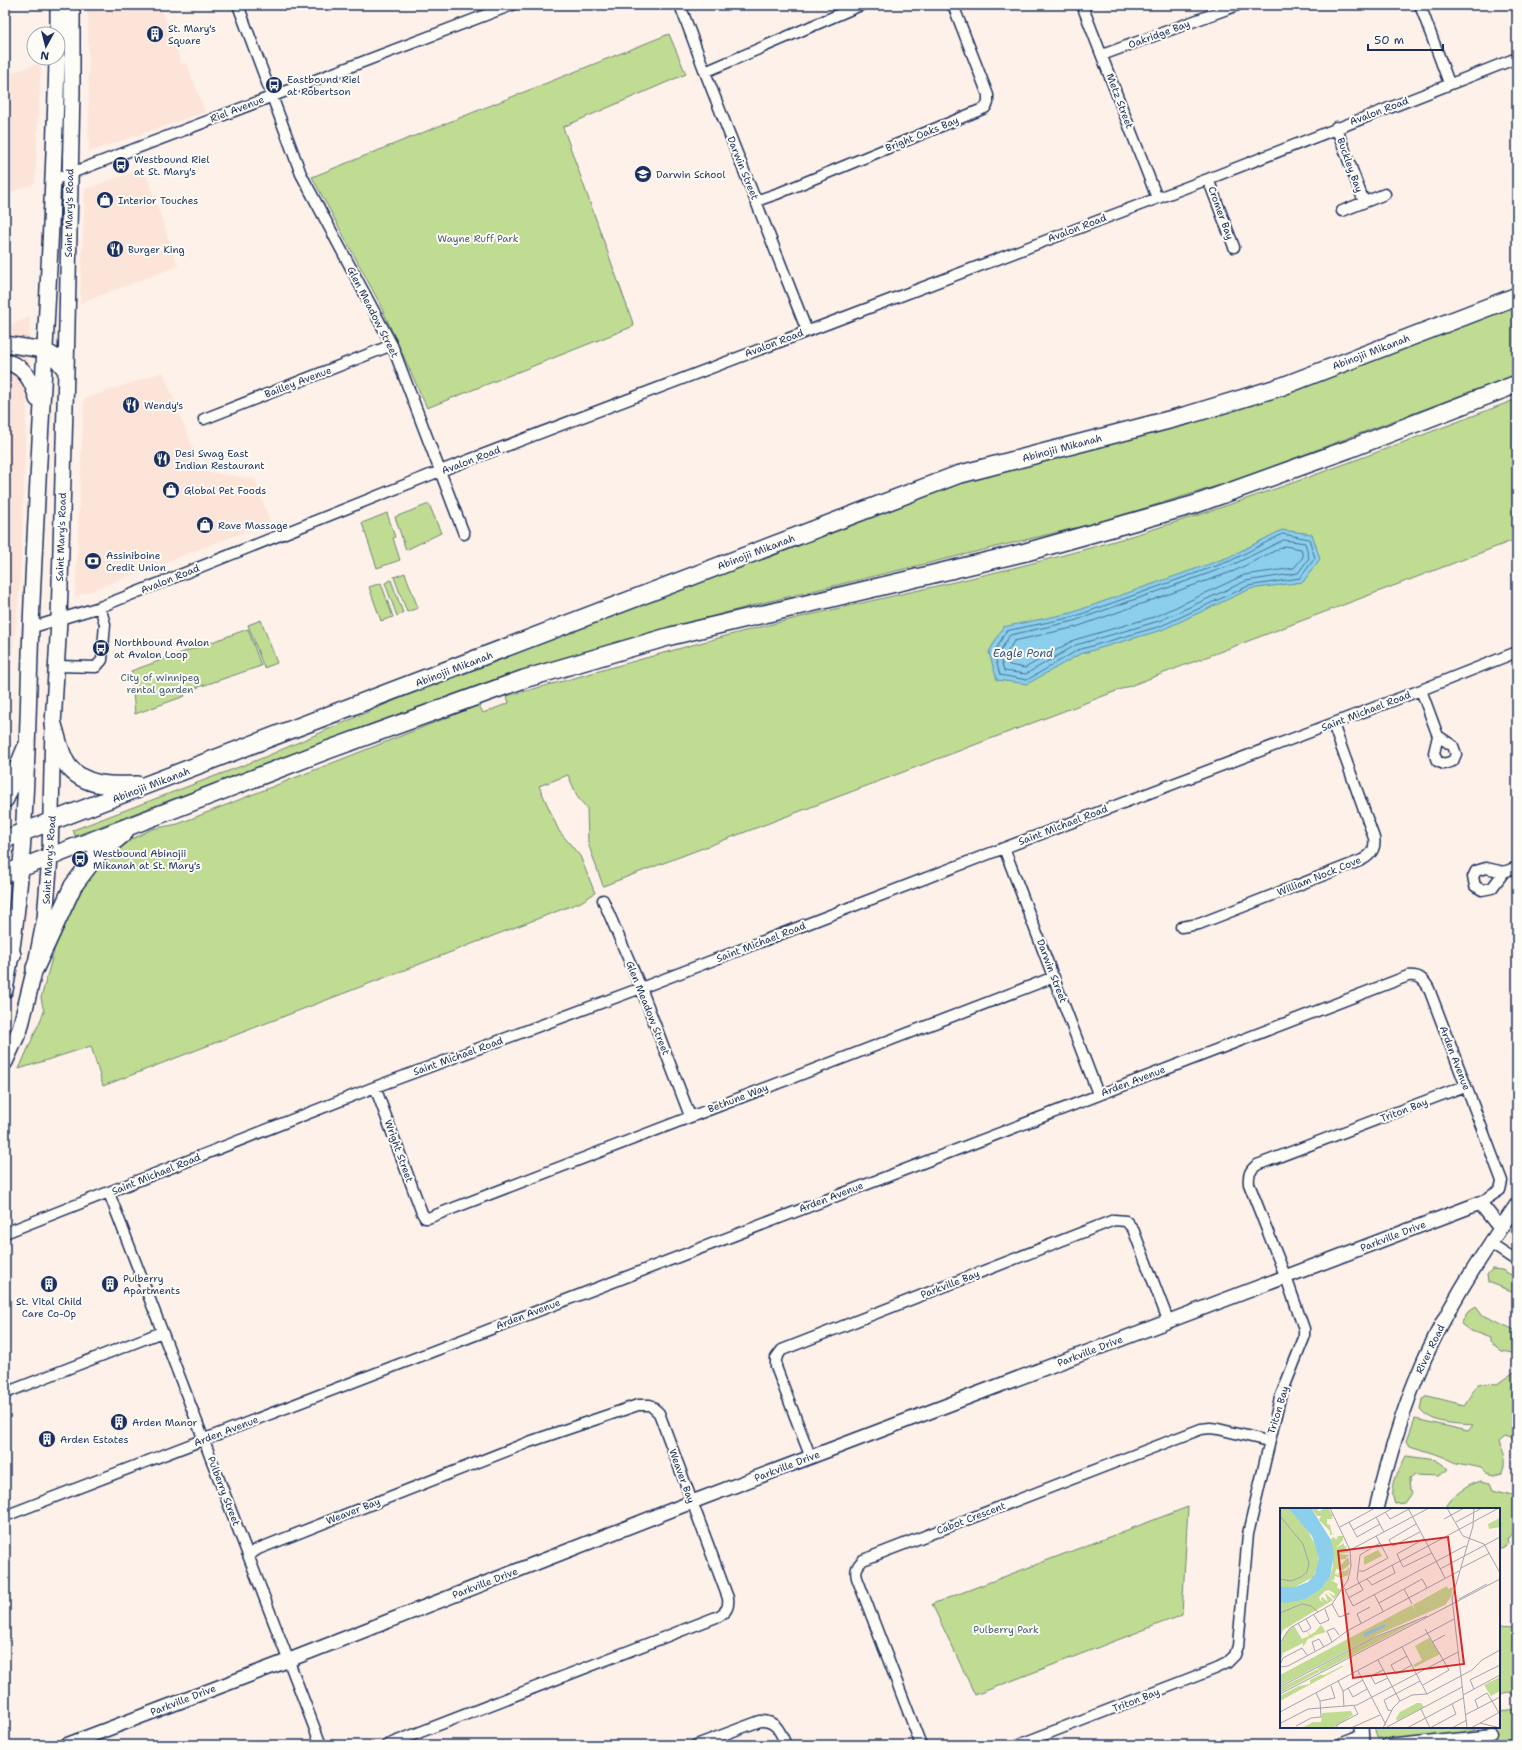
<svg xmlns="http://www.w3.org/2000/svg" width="1522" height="1750" font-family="'Shantell Sans',sans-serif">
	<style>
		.built { fill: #fde4d8 }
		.green { fill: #c0db92; stroke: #6e8578 }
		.water { fill: #8bcfec; stroke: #5e8fb3 }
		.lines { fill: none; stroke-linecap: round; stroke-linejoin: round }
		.shore { stroke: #486f97; stroke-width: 1 }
		.minor-casing { stroke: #1b2f5e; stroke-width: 13 }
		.tertiary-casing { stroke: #1b2f5e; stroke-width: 16 }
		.secondary-casing { stroke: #1b2f5e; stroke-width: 18 }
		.primary-casing { stroke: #1b2f5e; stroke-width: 20 }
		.minor { stroke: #fdfcf7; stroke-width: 10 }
		.tertiary { stroke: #fdfcf7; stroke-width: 13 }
		.secondary { stroke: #fdfcf7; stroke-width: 15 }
		.primary { stroke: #fdfcf7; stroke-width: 17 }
		.labels { text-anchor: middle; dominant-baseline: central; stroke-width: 4; stroke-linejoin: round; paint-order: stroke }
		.poi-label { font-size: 10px; fill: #1b2f5e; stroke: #fdfcf7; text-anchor: start }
		.street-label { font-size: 10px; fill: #1b2f5e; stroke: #fdfcf7 }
		.park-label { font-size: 10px; fill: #445a6b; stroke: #fdfcf7 }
		.water-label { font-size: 11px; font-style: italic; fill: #375782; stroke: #fdfcf7 }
		.inset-road { fill: none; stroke: #a3a3b1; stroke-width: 1 }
		.view { fill: #d62828; fill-opacity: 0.15; stroke: #d62828; stroke-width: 2 }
		.inset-edge { fill: none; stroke: #1b2f5e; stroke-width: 2 }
	</style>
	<rect width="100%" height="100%" fill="#fdf1e9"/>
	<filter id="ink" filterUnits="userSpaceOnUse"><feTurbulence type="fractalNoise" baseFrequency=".025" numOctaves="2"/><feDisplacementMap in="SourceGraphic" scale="8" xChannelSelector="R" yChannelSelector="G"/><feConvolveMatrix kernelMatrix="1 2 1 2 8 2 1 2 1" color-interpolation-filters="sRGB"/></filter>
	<g filter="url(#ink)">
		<path class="built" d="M88,5H159L182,64L187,63L205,112L89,152Z
			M41,63L35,183L5,195V75Z
			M144,168L178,266L80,303L85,189Z
			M30,317L20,583L8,695L5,707V327Z
			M163,372L202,471L255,479L270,522L75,597L84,399Z"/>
		<path class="green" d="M669,34L686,74L563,127L634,326L427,408L378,300L312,177Z
			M1517,303V374L1237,480L1096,523L762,603L640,636L505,676L374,723L75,836L73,830L260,759L462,671L957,481L1025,463Z
			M1517,399V539L603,886L588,843L587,808L578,798L568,775L539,786L559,831L580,856L595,893L581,902L103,1086L91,1046L19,1069L44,1012L41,998L65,911L108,851L152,829L178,824L479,705L483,713L509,703L507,696C589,675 670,650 752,629C867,600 984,578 1097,546C1240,505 1379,452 1517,399Z
			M429,504L441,533L406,550L395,517Z
			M387,513L395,537L393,538L400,560L377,568L362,523Z
			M405,573L418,608L407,612L394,577Z
			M391,580L403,613L397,616L385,583Z
			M381,583L393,617L381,621L369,587Z
			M261,620L277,663L264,668L248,625Z
			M248,629L261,666L184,692L185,696L135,714L131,671Z
			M1492,1269L1502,1270L1517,1278V1293L1488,1282L1487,1275Z
			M1476,1307L1482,1315L1517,1331V1354L1502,1351L1490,1342V1338L1469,1330L1461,1324L1467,1313Z
			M1517,1370V1441L1505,1437L1499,1442C1503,1453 1509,1462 1502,1473L1494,1475L1486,1473L1481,1468L1457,1463L1441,1456L1410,1446L1407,1441L1415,1419L1468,1431L1473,1425C1454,1423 1434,1425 1420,1409L1422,1400L1428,1396L1464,1405C1477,1388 1472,1381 1497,1384Z
			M1406,1456L1436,1460L1449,1469L1438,1476L1414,1475L1409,1479L1410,1491L1412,1492L1404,1503L1395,1504C1388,1488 1399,1470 1406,1456Z
			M1481,1481L1490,1483L1493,1490L1517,1497V1526L1507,1537L1508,1542L1505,1547L1499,1549V1509H1445C1452,1495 1467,1485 1481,1481Z
			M1188,1507L1182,1615L975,1695L932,1604Z
			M1517,1625V1697L1509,1692L1499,1694V1626L1512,1627Z
			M1517,1710V1745H1463L1492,1742L1497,1738L1496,1733L1483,1727H1499V1712Z
			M1375,1727H1480L1452,1734L1395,1741L1378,1739Z"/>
		<path class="water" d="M1282,530L1312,534L1320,559L1303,582L1250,589L1162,630L1080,654L1027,684L997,680L989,652L1003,627L1071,613L1229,557Z"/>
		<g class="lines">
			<path class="shore" d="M1283,534L1309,539L1315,558L1300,578L1248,586L1161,626L1078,650L1027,680L1000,675L994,653L1006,631L1073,617L1230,561Z
				M1284,540L1305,543L1309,558L1298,573L1246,581L1159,621L1076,645L1026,674L1004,671L999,653L1010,635L1074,621L1232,565Z
				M1285,546L1301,549L1303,557L1294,568L1244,575L1157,616L1074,640L1025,668L1009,665L1006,654L1014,641L1076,627L1234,571Z"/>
			<g class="minor-casing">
				<path id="minor" d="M238,5L301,174L392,345L464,534
					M680,5L705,72L807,331
					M1082,5L1157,198
					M1420,5L1449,83
					M1102,55L1238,5
					M705,72L861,5
					M1336,127L1364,202
					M1208,179L1234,247
					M53,180L512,5
					M756,201L779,193L985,108L988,103V95L953,5
					M1342,211L1385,194
					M204,419L392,345
					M30,628L100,607L440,471L1208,179L1517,58
					M57,666L96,667L102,660L105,624L100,607
					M1421,690L1438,736L1434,753L1437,761L1444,764L1453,761L1456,754L1453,746L1438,736
					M1004,848L1098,1094
					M1504,872L1486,868L1476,871L1473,877L1475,886L1482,890L1492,888L1504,872L1517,867
					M603,900L641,988L690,1116
					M1181,927L1199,924L1362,860C1371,855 1376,849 1374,838L1333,724
					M375,1087L422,1213L425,1218H428L1054,977
					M109,1193L321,1745
					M5,1233L375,1087L641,988L1004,848L1421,690L1517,652
					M1490,1243L1517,1261
					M5,1393L162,1332
					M811,1458L776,1367V1358L782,1350L1114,1220L1126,1221L1133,1229L1168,1320
					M5,1516L1408,976C1419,975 1424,979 1429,989L1502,1181L1500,1190L1480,1203
					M249,1555L258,1549L529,1442L638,1405H650L659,1413L728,1598C729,1607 727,1611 719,1616L387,1745
					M696,1745L760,1721C776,1720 780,1731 786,1745
					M921,1745L857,1578C855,1570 857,1566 863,1560L1201,1429L1210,1428L1218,1429L1268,1441
					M1018,1745L1217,1668L1227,1663L1235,1655L1238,1646L1248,1534L1280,1398L1304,1338V1329L1288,1283L1249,1184C1248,1175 1250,1170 1257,1165L1465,1086
					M1339,1745L1362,1736
					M1388,1745L1493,1734"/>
			</g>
			<g class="tertiary-casing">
				<path id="tertiary" d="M1376,1509C1387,1465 1399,1421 1416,1379C1441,1316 1479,1259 1517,1204
					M1362,1727L1363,1745
					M66,1745L279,1664L692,1502L1480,1203L1500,1228"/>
			</g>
			<g class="secondary-casing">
				<path id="secondary" d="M58,34V5
					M5,344L44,350L54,356L66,371
					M5,362C24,365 33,382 37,399
					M5,990C29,862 26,731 32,602C40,420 53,239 57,58
					M5,1062L20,1029L35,968L45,918L50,857L53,725L59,620L66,371L72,90V5"/>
			</g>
			<g class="primary-casing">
				<path id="primary" d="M53,725C57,737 60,755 68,766C85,787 112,786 137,785
					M5,799L26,748
					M5,839L957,475L1188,415L1283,386L1517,296
					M5,874L325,751L524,679L671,636L1026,552L1193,505L1349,449L1517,384
					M5,935L12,955
					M35,968L73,886L95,857L124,833"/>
			</g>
			<use href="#minor" class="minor"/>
			<use href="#tertiary" class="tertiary"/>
			<use href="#secondary" class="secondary"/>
			<use href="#primary" class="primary"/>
		</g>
	</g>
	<defs>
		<g id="building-disc" transform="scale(0.9)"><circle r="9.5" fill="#1b2f5e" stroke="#fdfcf7"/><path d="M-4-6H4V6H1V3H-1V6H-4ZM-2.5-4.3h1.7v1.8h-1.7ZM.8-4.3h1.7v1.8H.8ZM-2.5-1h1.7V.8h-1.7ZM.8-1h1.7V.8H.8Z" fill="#fff"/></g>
		<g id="bus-disc" transform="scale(0.9)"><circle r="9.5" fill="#1b2f5e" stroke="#fdfcf7"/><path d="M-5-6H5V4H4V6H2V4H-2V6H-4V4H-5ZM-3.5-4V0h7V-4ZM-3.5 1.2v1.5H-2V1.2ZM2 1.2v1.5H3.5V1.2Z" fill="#fff"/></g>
		<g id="school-disc" transform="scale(0.9)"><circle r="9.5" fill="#1b2f5e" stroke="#fdfcf7"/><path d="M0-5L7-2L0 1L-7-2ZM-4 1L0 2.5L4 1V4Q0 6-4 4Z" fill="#fff"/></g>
		<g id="shop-disc" transform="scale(0.9)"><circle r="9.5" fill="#1b2f5e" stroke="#fdfcf7"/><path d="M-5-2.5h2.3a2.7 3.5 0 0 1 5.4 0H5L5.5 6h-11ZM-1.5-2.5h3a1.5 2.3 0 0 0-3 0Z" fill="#fff"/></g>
		<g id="restaurant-disc" transform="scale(0.9)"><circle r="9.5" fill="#1b2f5e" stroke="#fdfcf7"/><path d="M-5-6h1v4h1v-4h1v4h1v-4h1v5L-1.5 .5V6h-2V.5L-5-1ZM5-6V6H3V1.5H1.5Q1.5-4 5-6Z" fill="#fff"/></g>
		<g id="bank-disc" transform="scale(0.9)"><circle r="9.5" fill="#1b2f5e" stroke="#fdfcf7"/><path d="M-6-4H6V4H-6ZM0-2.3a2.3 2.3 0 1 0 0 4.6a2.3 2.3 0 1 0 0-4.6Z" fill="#fff"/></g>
	</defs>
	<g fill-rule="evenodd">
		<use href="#building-disc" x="155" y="34"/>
		<use href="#bus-disc" x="274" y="85"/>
		<use href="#bus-disc" x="121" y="165"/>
		<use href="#school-disc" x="643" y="174"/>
		<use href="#shop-disc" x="105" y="200"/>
		<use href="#restaurant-disc" x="115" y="249"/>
		<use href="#restaurant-disc" x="131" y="405"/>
		<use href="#restaurant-disc" x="162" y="459"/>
		<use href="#shop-disc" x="171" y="490"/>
		<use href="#shop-disc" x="205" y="525"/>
		<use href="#bank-disc" x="93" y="561"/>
		<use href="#bus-disc" x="101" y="648"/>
		<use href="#bus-disc" x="80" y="859"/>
		<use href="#building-disc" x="49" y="1284"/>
		<use href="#building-disc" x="110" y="1284"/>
		<use href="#building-disc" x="119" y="1422"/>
		<use href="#building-disc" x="47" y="1439"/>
	</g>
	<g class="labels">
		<g class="poi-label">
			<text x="168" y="28">St. Mary's<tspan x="168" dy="12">Square</tspan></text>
			<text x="287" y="79">Eastbound Riel<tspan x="287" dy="12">at Robertson</tspan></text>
			<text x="134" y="159">Westbound Riel<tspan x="134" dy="12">at St. Mary's</tspan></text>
			<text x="656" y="174">Darwin School</text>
			<text x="118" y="200">Interior Touches</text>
			<text x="128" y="249">Burger King</text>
			<text x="144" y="405">Wendy's</text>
			<text x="175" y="453">Desi Swag East<tspan x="175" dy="12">Indian Restaurant</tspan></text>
			<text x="184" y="490">Global Pet Foods</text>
			<text x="218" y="525">Rave Massage</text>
			<text x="106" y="555">Assiniboine<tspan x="106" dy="12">Credit Union</tspan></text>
			<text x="114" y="642">Northbound Avalon<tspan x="114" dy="12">at Avalon Loop</tspan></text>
			<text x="93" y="853">Westbound Abinojii<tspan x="93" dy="12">Mikanah at St. Mary's</tspan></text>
			<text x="123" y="1278">Pulberry<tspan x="123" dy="12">Apartments</tspan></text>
			<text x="49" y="1301" text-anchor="middle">St. Vital Child<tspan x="49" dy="12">Care Co-Op</tspan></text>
			<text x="132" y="1422">Arden Manor</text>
			<text x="60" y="1439">Arden Estates</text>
		</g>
		<g class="street-label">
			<text transform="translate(1159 34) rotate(-20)">Oakridge Bay</text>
			<text transform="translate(1120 101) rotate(69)">Metz Street</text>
			<text transform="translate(237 109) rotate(-21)">Riel Avenue</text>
			<text transform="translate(1379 111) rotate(-21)">Avalon Road</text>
			<text transform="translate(922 134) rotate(-22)">Bright Oaks Bay</text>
			<text transform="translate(1350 165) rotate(70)">Buckley Bay</text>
			<text transform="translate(743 168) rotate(68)">Darwin Street</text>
			<text transform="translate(69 213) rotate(-89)">Saint Mary's Road</text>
			<text transform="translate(1221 213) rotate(70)">Cromer Bay</text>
			<text transform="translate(1077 228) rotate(-21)">Avalon Road</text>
			<text transform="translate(373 312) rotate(63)">Glen Meadow Street</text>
			<text transform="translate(774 343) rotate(-21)">Avalon Road</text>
			<text transform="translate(1371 352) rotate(-21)">Abinojii Mikanah</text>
			<text transform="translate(298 382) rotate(-21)">Bailley Avenue</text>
			<text transform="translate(1062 448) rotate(-15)">Abinojii Mikanah</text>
			<text transform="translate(471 460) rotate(-21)">Avalon Road</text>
			<text transform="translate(61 537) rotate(-88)">Saint Mary's Road</text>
			<text transform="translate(756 552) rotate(-21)">Abinojii Mikanah</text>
			<text transform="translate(170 579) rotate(-22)">Avalon Road</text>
			<text transform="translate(454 669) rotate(-21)">Abinojii Mikanah</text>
			<text transform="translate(1366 711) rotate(-21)">Saint Michael Road</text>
			<text transform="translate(151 785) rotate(-21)">Abinojii Mikanah</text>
			<text transform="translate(1063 825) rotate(-21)">Saint Michael Road</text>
			<text transform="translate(49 860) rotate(-86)">Saint Mary's Road</text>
			<text transform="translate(1319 876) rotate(-22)">William Nock Cove</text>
			<text transform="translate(761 942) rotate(-21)">Saint Michael Road</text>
			<text transform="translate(1052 971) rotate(69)">Darwin Street</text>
			<text transform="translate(648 1008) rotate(68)">Glen Meadow Street</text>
			<text transform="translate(458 1056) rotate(-20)">Saint Michael Road</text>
			<text transform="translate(1455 1058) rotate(69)">Arden Avenue</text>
			<text transform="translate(1133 1081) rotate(-21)">Arden Avenue</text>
			<text transform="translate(738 1098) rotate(-21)">Bethune Way</text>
			<text transform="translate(1404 1110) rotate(-21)">Triton Bay</text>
			<text transform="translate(399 1151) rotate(70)">Wright Street</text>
			<text transform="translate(156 1174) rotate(-22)">Saint Michael Road</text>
			<text transform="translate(831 1197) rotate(-21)">Arden Avenue</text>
			<text transform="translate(1393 1236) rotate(-21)">Parkville Drive</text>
			<text transform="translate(950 1284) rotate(-21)">Parkville Bay</text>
			<text transform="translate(528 1314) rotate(-21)">Arden Avenue</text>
			<text transform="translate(1430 1349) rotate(-64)">River Road</text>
			<text transform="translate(1090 1351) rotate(-21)">Parkville Drive</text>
			<text transform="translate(1278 1410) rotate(-73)">Triton Bay</text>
			<text transform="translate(226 1431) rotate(-21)">Arden Avenue</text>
			<text transform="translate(787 1466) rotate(-21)">Parkville Drive</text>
			<text transform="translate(682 1476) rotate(70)">Weaver Bay</text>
			<text transform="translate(224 1491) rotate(69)">Pulberry Street</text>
			<text transform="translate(353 1511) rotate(-21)">Weaver Bay</text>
			<text transform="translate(971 1518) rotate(-21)">Cabot Crescent</text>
			<text transform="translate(485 1583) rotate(-21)">Parkville Drive</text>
			<text transform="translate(183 1700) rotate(-21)">Parkville Drive</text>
			<text transform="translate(1136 1700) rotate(-21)">Triton Bay</text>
		</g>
		<g class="park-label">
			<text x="478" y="238">Wayne Ruff Park</text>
			<text x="160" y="677">City of winnipeg<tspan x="160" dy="12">rental garden</tspan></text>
			<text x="1006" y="1629">Pulberry Park</text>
		</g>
		<g class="water-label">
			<text x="1023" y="653">Eagle Pond</text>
		</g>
	</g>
	<g transform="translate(1280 1508)">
		<rect width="220" height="220" fill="#fdf1e9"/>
		<path d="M0,0H8L28,23L39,45L38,58L33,69L15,79H0ZM31,0H39L37,3H40L44,0L49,1L53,8L51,10L54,11H47V16L50,17L52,26H55L50,27V23L39,12L41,8H37ZM220,10V19L209,21L208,16ZM58,28H63V32L56,40L64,35V38L67,39L65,41L69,44L58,46L69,47L65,51L59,52V59L68,49L70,56L63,62L56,61L55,66L60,67L57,65H62V63H66L69,59V61L68,67L61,70L55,68L54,72H51L58,76L57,80L62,82L54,91L48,84L54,88L55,86L49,82L45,83L39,89L40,92L44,95L41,91L42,89L48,94L45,85L53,92L3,122L0,131V94L26,91L41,81L50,69L53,58L51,31L54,29L56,32ZM98,42L102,48L84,57V49ZM167,78L168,81L173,79L171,89L165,97L99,126L0,178V167L132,97L136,105L133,97ZM141,111L40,164L38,160L90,132ZM41,117L46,124L33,128L35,132L33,129L28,131L23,139V135L3,145L0,156V137L6,124L14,118L22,131L29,128L28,123L30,127L35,124ZM149,130L160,146L135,159L133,157L142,152L135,138ZM62,158H64L0,193V188L19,178L30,176V172L40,167H44ZM38,161L39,164L0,185V180ZM220,169V183L211,188L204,177ZM137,195H141L144,199L117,213L116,210L120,204ZM71,203L73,207L53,220H22L33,214H41L42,205Z" fill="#c0db92"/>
		<path d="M8,0H31L51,32L54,46L50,69L41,81L26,91L6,95L0,94V79H15L28,74L35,66L39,50L32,28ZM105,116V119L84,129V125Z" fill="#8bcfec"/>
		<path class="inset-road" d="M128,0L165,70M167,0L183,28L204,36L220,65M105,4L110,11L131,0M0,8L23,36L29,55L27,64L21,69L11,73L0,71M96,9L104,24M164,11L184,0M69,14L77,29L100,16M176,14L202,0M136,16L109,32L113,38L140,24M60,19L95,0M73,22L113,0M144,31L117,46L123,59L152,45M70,42L149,0M181,60L210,45M160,61L220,29M79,63H84L108,50L96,28M87,71L92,77L115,65L112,57M64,80L66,82L219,0M124,81L132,96M65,82L73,98L185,38L187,39M94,86L103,103M68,90L83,82L77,71L80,47L100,35M179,91L207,76M99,95L142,71L147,80M52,96L59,109L69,106V105L67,106M0,105L22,96L31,98L38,104M34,107L40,116L49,112L45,101M18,115L23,124L27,123L31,120L26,111M81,115L77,106L90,99M52,134L47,123L54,120L59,127M152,134L165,127M0,135L10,120L52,96L68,72L71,58L70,42L50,0M122,139L147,186M35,143L32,134L39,131L44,139M127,148L111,157L116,166L132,157M98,152L120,193M0,157L3,150L22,140L27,147M0,159L8,158L51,135L67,123L179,63M103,162L91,168L95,176L108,170M78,163L106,217M58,173L63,183L64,199M143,177L169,162L145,121M0,179L93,130L147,108M68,180L73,189L87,181M194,181L190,172L220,157M63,183L83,172M0,186L220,71M183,187L220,167M40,193L55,190L51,178M212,193L219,205M198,200L195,192L207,185L212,193M141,201L150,220M112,203L108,202L104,192L140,173M0,204L174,111M185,207L220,189M1,215L28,201L77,197L178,144M200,215L220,220M16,218L31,210L41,209L40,193L36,185M107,219L182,179M57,220V217L78,206L74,198M71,220L100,207M103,220L113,200L120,193L132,187L147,186L192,162L202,152L220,142M127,220L183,190M150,220L176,206L172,196M172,220L187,212M187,220L172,90L193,18L194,0M191,220L220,204"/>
		<path class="view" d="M168,29L184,156L73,170L58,43Z"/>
		<rect width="220" height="220" class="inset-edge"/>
	</g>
	<rect width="1522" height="1750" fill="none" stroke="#fdfcf7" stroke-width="20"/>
	<rect x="10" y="10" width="1502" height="1730" fill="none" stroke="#1b2f5e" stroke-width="1.5" filter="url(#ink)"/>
	<g transform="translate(46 46) rotate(187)"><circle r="19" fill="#fdfcf7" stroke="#a3aaba"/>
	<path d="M0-3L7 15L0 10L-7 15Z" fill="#1b2f5e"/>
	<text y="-6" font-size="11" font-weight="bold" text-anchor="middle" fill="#1b2f5e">N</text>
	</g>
	<path d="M1368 44v6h75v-6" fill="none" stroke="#1b2f5e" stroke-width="2"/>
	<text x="1374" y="44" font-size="12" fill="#1b2f5e" stroke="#fdfcf7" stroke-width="3" paint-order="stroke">50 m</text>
</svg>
